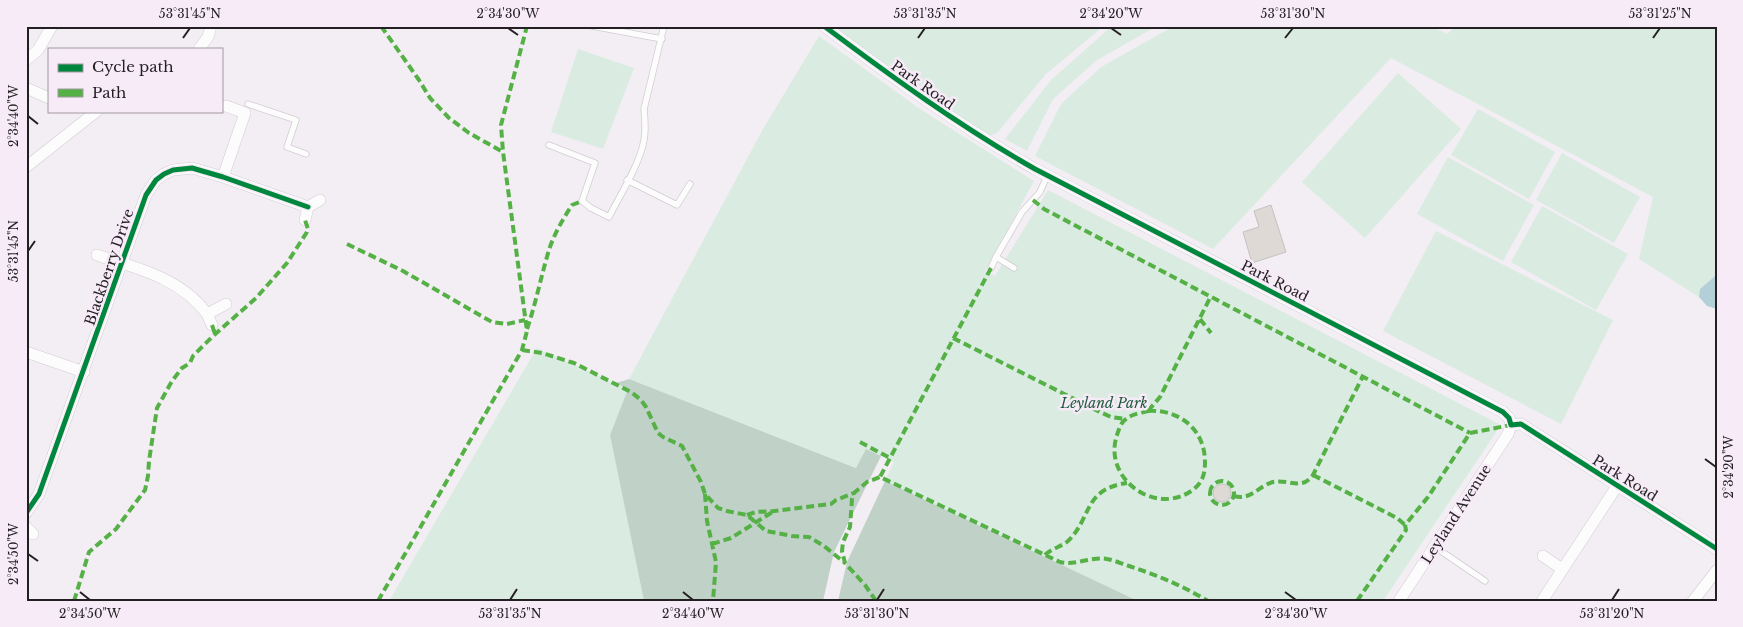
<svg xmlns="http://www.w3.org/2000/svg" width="1743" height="627" font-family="'Libre Baskerville',serif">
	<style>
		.green { fill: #daebe1 }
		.forest { fill: #c0d1c8 }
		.water { fill: #b3d0d8 }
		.building { fill: #dfd9d5; stroke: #c5c1c2 }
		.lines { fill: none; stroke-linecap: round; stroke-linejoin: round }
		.service-casing { stroke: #d0ccd0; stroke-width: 7 }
		.minor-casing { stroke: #d0ccd0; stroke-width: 12 }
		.service { stroke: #fdfcfd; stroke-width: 5.5 }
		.minor { stroke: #fdfcfd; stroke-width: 11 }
		.quiet { stroke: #55b145; stroke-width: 4; stroke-dasharray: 8 4; stroke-linecap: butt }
		.cycleway-casing { stroke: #f6ebf6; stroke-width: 8 }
		.cycleway { stroke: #00873e; stroke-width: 5 }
		.ticks { fill: none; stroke: #231f23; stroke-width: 2 }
		.labels { text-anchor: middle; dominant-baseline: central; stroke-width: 5; stroke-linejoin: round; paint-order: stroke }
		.street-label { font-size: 14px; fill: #231f23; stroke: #f6ebf6 }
		.park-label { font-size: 14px; font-style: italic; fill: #1e593d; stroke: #f6ebf6 }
		.neatline { fill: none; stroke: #231f23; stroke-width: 2 }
		.ticks-label { font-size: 12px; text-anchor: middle; fill: #231f23 }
	</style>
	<rect width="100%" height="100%" fill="#f3eef3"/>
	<path class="green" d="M832,26H1101L1098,31L1046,74L997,133L988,136L946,109Z
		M1112,26H1157L1097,60L1053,99L1027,151L1005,139L1051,80Z
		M1174,26H1431L1447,34L1456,26H1717V277L1715,276L1700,289L1699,297L1639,259L1653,197L1391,58L1213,249L1035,156L1061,104L1101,67Z
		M819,36L920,109L1034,181L985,271L995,276L1048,190L1501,425L1383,601H1138L885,481L894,462L866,449L857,468L629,379L763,129Z
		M578,49L634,68L603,149L551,132Z
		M1398,73L1461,129L1365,238L1302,182Z
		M1478,109L1555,152L1529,199L1451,155Z
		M1562,153L1640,197L1614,243L1536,200Z
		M1448,157L1534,205L1503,261L1417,214Z
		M1542,206L1628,254L1596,310L1511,262Z
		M1436,231L1613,320L1561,424L1383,331Z
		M537,348L628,389L610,435L644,601H389Z"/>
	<path class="forest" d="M629,379L856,468L866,449L881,456L834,552L823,601H644L610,435L628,389L616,383Z
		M885,481L1138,601H838L847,562Z"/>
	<path class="water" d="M1715,276L1717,277V309L1707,306L1699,297L1700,289Z"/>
	<path class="building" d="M1271,205L1286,252L1252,263L1243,232L1259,227L1254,211Z
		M1213 493a9 9 0 1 1 18 0a9 9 0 1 1-18 0Z"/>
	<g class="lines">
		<g class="service-casing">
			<path id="service" d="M592,26L662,39
				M248,104L296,120L287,147L306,154
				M549,145L595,163L582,201L591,208L609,217C620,195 640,164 644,140C646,130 645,119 644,109L664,26
				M627,180L677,205L690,184
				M996,257L1022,212L1040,192L1047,176
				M991,268L996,257L1014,268
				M1435,547L1485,581"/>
		</g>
		<g class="minor-casing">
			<path id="minor" d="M824,26C892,77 961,127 1035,169L1503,412L1509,418L1511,425L1521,424L1717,549
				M199,49L208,37L211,26
				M26,60L38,50L52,26
				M26,88L49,98
				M26,167L97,111
				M223,177L245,113L226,106
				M305,220L308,207L320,200
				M97,255C136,268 181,278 207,314
				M212,325L207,314L226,304
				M26,352L84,372
				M26,513L39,494L146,195L156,180L164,174L173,170L192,168L223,177L308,207
				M26,527L33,534
				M1543,556L1562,569
				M1399,601L1508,434L1511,425
				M1542,601L1617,486
				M1693,601L1717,570"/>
		</g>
		<use href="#service" class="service"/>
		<use href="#minor" class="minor"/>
		<path class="quiet" d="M381,26L419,80L430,98L449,118L469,133L503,152
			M1033,200L1044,209L1470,433
			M347,244L403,271L492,322L507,324L525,320
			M991,268L880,477L1060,562C1075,566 1091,556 1107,559C1114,560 1122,564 1129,566C1157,575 1183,586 1208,601
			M1200,319L1211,333
			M212,325L215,334
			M527,329C536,303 541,276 549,250C554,234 563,219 572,205L582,201
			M953,338L1100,412L1111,417L1125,419
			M522,350L542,353L574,363L631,392L641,400L646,407L658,433L663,437L682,446L701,482L705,494L718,508L727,511L747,515L766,531L792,536L809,537L824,546L845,563
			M1148,411C1180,409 1205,430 1205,462C1205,473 1203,482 1194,489C1157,518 1102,479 1117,435C1119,429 1121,422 1126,419C1132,414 1141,413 1148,411Z
			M1148,411L1160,397L1211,296
			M860,442L890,458
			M1313,475L1397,518L1405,525
			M1210 493a12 12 0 1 1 24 0a12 12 0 1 1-24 0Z
			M705,494L707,521L716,562L713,601
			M1234,496C1251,501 1258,486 1273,482C1290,479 1301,491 1313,475L1363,376
			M747,515L756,512L774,511L831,504L836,500L854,493
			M712,544L731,538L774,511
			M1045,555C1052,548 1061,547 1068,541C1092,518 1083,489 1127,483
			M74,601L89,552L116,529L145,490L148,476L149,461L157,408L172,381L182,368L190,363L193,356L212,337L256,298L287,263L307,232L308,229L305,220
			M378,601L522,350L527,331L503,152L501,125L527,26
			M876,601L865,585L845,563L842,551L843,542L850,527L852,499L854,493L867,482L880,477
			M1357,601L1406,530L1405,525L1428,497L1470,433L1511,425"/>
		<g class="cycleway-casing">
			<path id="cycleway" d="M824,26C892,77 961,127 1035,169L1503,412L1509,418L1511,425L1521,424L1717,549
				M26,513L39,494L146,195L156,180L164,174L173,170L192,168L223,177L308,207"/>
		</g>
		<use href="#cycleway" class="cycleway"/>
	</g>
	<path class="ticks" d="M508,28L518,35M1111,28L1121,35M183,38L190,28M918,38L925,28M1285,38L1293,28M1653,38L1660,28M28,116L38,124M28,251L35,241M1705,459L1716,467M28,554L38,561M80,592L90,600M683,592L693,600M1285,592L1296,600M510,600L517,589M877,600L884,589M1612,600L1619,589"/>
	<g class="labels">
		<g class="street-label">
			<text transform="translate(923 85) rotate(35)">Park Road</text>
			<text transform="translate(109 267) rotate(-71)">Blackberry Drive</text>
			<text transform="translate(1275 281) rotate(27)">Park Road</text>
			<text transform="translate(1625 478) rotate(32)">Park Road</text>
			<text transform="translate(1456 514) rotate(-57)">Leyland Avenue</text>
		</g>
		<g class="park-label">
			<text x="1104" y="403">Leyland Park</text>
		</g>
	</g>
	<rect width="1743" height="627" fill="none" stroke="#f6ebf6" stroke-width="55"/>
	<rect x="48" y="48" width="175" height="65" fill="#f6ebf6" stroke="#a299a2"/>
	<rect x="58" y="64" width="25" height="8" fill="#00873e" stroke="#a299a2"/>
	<text x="92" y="72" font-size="15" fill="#231f23">Cycle path</text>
	<rect x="58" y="89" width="25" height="8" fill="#55b145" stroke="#a299a2"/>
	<text x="92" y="98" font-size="15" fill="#231f23">Path</text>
	<rect x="28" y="28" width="1688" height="572" class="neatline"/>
	<g class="ticks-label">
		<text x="190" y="18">53°31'45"N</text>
		<text x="508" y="18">2°34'30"W</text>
		<text x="925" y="18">53°31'35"N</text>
		<text x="1111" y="18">2°34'20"W</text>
		<text x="1293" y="18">53°31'30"N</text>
		<text x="1660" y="18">53°31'25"N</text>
		<text transform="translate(14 116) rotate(-90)" y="4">2°34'40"W</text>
		<text transform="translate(14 251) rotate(-90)" y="4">53°31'45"N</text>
		<text transform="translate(1729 467) rotate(-90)" y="4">2°34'20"W</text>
		<text transform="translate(14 554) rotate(-90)" y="4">2°34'50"W</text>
		<text x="90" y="618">2°34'50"W</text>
		<text x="510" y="618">53°31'35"N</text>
		<text x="693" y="618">2°34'40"W</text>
		<text x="877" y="618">53°31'30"N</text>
		<text x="1296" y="618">2°34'30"W</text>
		<text x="1612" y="618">53°31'20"N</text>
	</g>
</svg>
